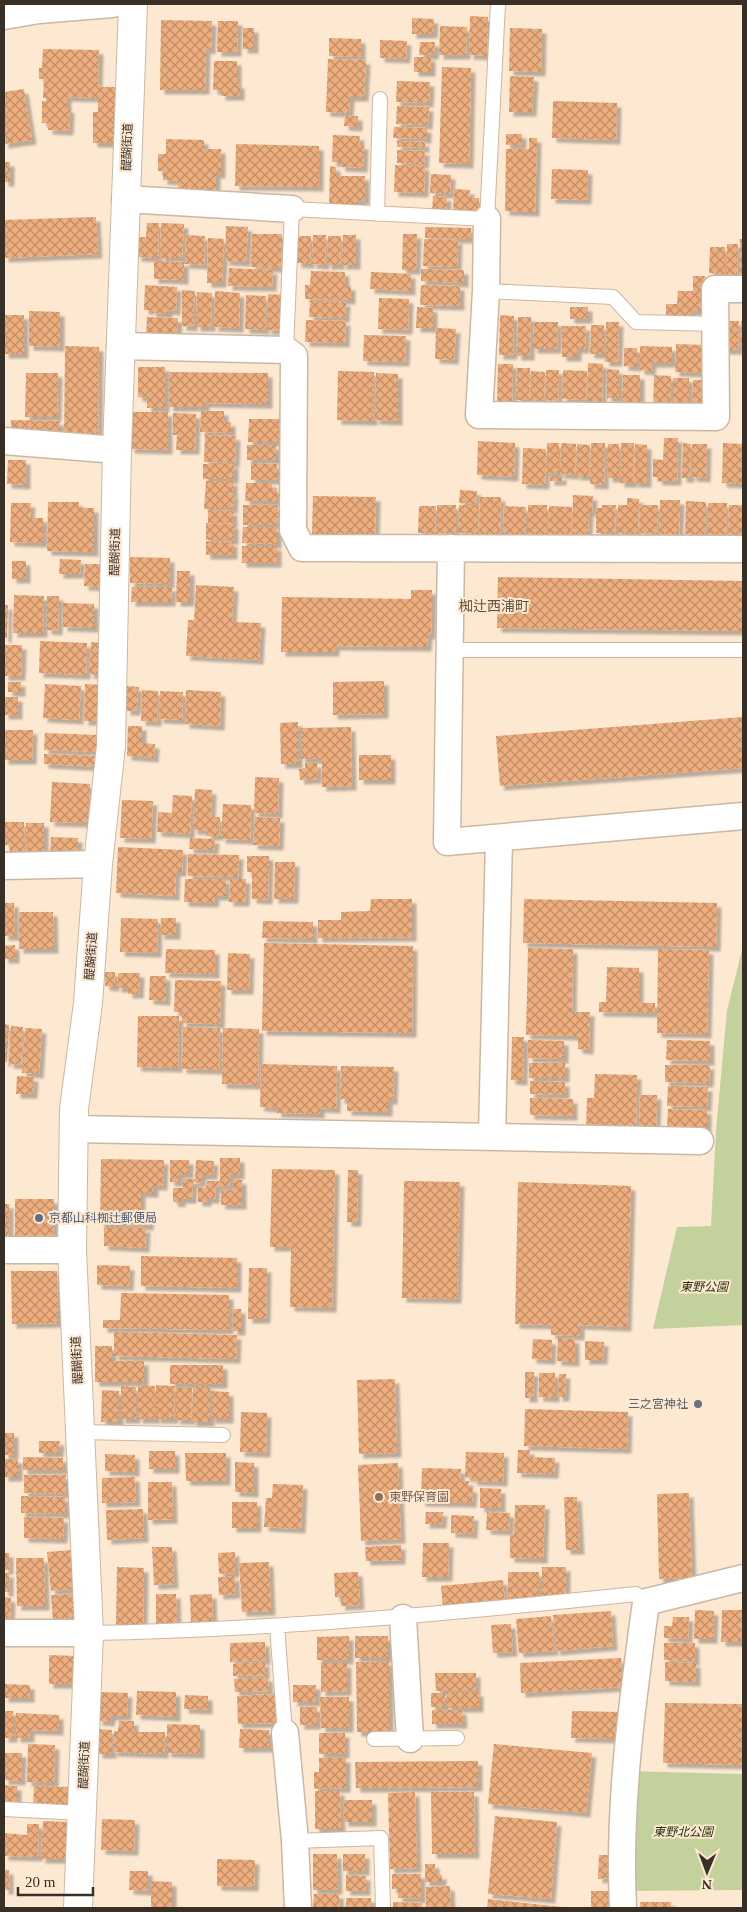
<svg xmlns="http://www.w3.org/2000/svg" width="747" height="1912" font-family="'Times New Roman','Noto Sans JP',serif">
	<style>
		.green { fill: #c3d29d }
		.building { fill: url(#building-cross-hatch); filter: url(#shadow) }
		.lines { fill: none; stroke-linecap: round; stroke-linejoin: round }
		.service-casing { stroke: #ccb8a2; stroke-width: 16 }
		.minor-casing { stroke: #ccb8a2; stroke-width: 29 }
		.secondary-casing { stroke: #ccb8a2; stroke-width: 30 }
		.service { stroke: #fff; stroke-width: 14 }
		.minor { stroke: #fff; stroke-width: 26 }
		.secondary { stroke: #fff; stroke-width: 28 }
		.service-dot { fill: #5c6f8a; stroke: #fde8d2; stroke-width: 2 }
		.worship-dot { fill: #6b7280; stroke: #fde8d2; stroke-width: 2 }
		.education-dot { fill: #8d6e63; stroke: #fde8d2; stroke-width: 2 }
		.labels { text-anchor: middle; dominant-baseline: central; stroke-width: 4; stroke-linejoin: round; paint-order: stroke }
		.street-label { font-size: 12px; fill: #383027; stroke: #fde8d2 }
		.service-label { font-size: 12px; fill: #4e5e75; stroke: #fde8d2; text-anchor: start }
		.park-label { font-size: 12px; font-style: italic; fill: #2a3212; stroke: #fde8d2 }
		.worship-label { font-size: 12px; fill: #5b616d; stroke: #fde8d2; text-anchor: end }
		.education-label { font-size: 12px; fill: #785e54; stroke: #fde8d2; text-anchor: start }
		.neighbourhood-label { font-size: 14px; fill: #63513f; stroke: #fde8d2 }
	</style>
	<defs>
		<pattern id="building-cross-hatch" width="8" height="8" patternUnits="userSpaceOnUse" patternTransform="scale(1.25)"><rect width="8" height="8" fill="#edad7c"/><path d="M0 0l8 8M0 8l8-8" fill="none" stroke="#c18d66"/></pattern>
		<filter id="shadow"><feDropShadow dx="4.5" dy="4.5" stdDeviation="1" flood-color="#0004"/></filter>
	</defs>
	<rect width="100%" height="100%" fill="#fde8d2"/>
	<path class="green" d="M743,946V1325L653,1329L677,1227L711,1226L716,1131L727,1010Z
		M625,1771L743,1774V1890L622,1891Z"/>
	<path class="building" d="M470,16L488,17L487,56L469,55Z
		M412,18L434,19L433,34H412Z
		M161,20L212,21L211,50L206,49L205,90H160Z
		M218,21H238L237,52H217Z
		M440,26L467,27L466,55H439Z
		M243,28H254V49H243Z
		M510,28L542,29L541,72L509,71Z
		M329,38L361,39V57L329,56Z
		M380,40L407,41L406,59L380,58Z
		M420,42H435L434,55H419Z
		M43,49L99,50L98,83L101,87H117L120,143H93V112H98V98L67,97V108L70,109L69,131L48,130L49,123H42V101H46V98H43L44,79H39V68H42Z
		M414,57H431V72H414Z
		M328,59L366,60L364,97H350L349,113L326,112Z
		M214,61H237V84H240V96H221V90H213Z
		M442,67L471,68L469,164L439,163Z
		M510,76L534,77L532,112H509Z
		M397,81L430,82L429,103L396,102Z
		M24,89L32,140L4,144V92Z
		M553,101L617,103L616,140L552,138Z
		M397,106L429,107L428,125L396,124Z
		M345,116H358V127L344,126Z
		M394,127L427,128V139L393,138Z
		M506,134H522V145H506Z
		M333,135L360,136L359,145H364L363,168L341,167V162H332Z
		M529,138H537L535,212L505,211L506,149H529Z
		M166,139L204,140V149H221V174H216V192L178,191V181L163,180V171H158V154H166Z
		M397,141L425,142V148L397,147Z
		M236,144L319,146V187L235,186Z
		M397,150L425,151L424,164L397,163Z
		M4,162H10V182H4Z
		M395,165L425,166L424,193L394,192Z
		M330,166L336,167V176H365V200L358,201V207H329Z
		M552,169L588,170L587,200L551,199Z
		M431,174L451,175L450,194L430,193Z
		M454,189L470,190L469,198H479V216L453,215Z
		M433,196L447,197L446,213H432Z
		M96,217L98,254L4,258V220Z
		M147,223H159L158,258L137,257L138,237H146Z
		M161,223L184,224L182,258H160Z
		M226,226L248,227L246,262L225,261Z
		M425,227L471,228V239L425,238Z
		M252,234H282L281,268L251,267Z
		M403,234H417L416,270H402Z
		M186,235L205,236L204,265L184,264V280L154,279V261L185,262Z
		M313,235H326L325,265L312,264Z
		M343,235H356V265H342Z
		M297,236H311L310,264L297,263Z
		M328,236H341L340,265H327Z
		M208,238L224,239L222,283H207Z
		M424,239L458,240L457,267L423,266Z
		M740,239H743V276H739Z
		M727,244H738L737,275H726Z
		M710,247H725V274L709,273Z
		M229,268L273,270L272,287L228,286Z
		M421,269L464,270V283L421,281Z
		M311,271L345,272V286H351V300L305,299V285H310Z
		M371,272L411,274V291L370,289Z
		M693,276H705L704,311H691V319L666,318V304H677L678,291H693Z
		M145,285L177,287L176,311L168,310V314L152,313V310H144Z
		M421,285L460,286V306L420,305Z
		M182,290L195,291L193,327L182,326Z
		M215,291L240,293L239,328L214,327Z
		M197,292L212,293L211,327H196Z
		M268,294L284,295L283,331L267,330Z
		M246,295L266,296L265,330L245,329Z
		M379,298L409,299L408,330L378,329Z
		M310,301L346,302L345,318L309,317Z
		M417,307L433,308V328H416Z
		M570,307H588V319H570Z
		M29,311L60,312V347L29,346Z
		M5,315H24V354H4Z
		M500,315L514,316L513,355H499Z
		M147,317L178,318L177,340L146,338Z
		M518,317H531L530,356H517Z
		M306,320L346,321L345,343L305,342Z
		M724,321H739L738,350H723Z
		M741,321H743V349H740Z
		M534,322H558L557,349H533Z
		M606,322H619L618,362H605Z
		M591,325H604V354H590Z
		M562,326H586L585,349H577V357H562Z
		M436,328L456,329L454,360L435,359Z
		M364,335L406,336L405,362L363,361Z
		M676,344L706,345V373L675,372Z
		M65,346L99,347L98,443H64Z
		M640,346L672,347V363H652L651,371L640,370Z
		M624,348H637V367L624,366Z
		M588,363L603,364L602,405L587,404Z
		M498,364H513L512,406L497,405Z
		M138,367H165V408H147V398L138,397Z
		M517,368H530L529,400H516Z
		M607,369L619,370V398H607Z
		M546,370H559L558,401L545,400Z
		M563,370L587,371L586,400L562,399Z
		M338,371L374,372L373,421L337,420Z
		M531,371L545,372L544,400H530Z
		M169,372L268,373V404L205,403V407H169Z
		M26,373H58L57,417H25Z
		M376,373L398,374V421L375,420Z
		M623,375H640V403H622Z
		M654,375L671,376L670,412L653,411Z
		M673,378H689V412H673Z
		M693,380H708L707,409L692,408Z
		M201,411H224V422H231V433L200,432Z
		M131,412H168V450L130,449Z
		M173,413L196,414L195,450H176L177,435H173Z
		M249,419H283V442H248Z
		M11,420L60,421V439H11Z
		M205,435L236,436L235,463L204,462Z
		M664,438H678L677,481H658V477H653V459L663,460Z
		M478,441L515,443L514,477L477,475Z
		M547,443H559V473H546Z
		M561,443L576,444L575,475L560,474Z
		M591,443H605L604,485L590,484Z
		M621,443H634L633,483H620Z
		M683,443L691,444L690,478H682Z
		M723,443L743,444V484L722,483Z
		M577,444L590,445L589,476H576Z
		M608,444H619V478H608Z
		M635,444L647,445V483H634Z
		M692,444H707L706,478L692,477Z
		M247,445H276V460H247Z
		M523,448L546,449L545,485L522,484Z
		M8,460H26V485L7,484Z
		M251,463L277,464V480H251Z
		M203,464H234V479H203Z
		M550,476H562V481H550Z
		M206,481H233V493H223L234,494L233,509H204Z
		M246,483H272V488H277V501H245Z
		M460,490L477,491L476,504L459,503Z
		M573,495L593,496L592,512H589L588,534H572Z
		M313,496L376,497L375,535L312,534Z
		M480,497H501L500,534H479Z
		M627,498L639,499L638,533H617L618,505H627Z
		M660,500H680L679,535L659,534Z
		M686,501L706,502V534H685Z
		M48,502H79V508H94V552L47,551Z
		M11,503H31L30,518H43V543L10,542Z
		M708,503H727L726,535L707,534Z
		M243,505H278L277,525H243Z
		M437,505H456V534L437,533Z
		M459,505H479L478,534L458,533Z
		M528,505H547V534H528Z
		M602,505H616L615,533H596V508H602Z
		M640,505H658L657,534L639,533Z
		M729,505H743V535H728Z
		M419,506H436L435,534L418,533Z
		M504,506L526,507V534H503Z
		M549,506L572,507L571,535L548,534Z
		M208,510L233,511V523H208Z
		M206,523L234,524V540H206Z
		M243,527H277V544L242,543Z
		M206,541L233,542V555H206Z
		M242,546H277V563H242Z
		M130,557L170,558V584L130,583Z
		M60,559L81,560L80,574H59Z
		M12,561H26V579H12Z
		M85,564H102L101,587L84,586Z
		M177,571H190V602H176Z
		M498,577L743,581V631L497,628Z
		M196,585L234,587L232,622L261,623L259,660L186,656L188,620H194Z
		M132,587H172L171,602H131Z
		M411,590H432L431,635H428L427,647L335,646V652H281L282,597L411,599Z
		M14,595L44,596L43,633H13Z
		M47,596H59L58,631L47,630Z
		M63,603L94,604V628L63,627Z
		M4,605H8L7,638H4Z
		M40,641L87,643L86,675L39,673Z
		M91,642L102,643L100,675L89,674Z
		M4,645H22L21,676H4Z
		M384,681V714L333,715V682Z
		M8,682H21V692H8Z
		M45,684L81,686L79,720L43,718Z
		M85,684L101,685L99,721H84Z
		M127,686L139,687L136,711H126Z
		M142,690L158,691L157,722L141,721Z
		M186,690L221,692L220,726L185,724Z
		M160,691L183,692L182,720L159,719Z
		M4,697H18V715H4Z
		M743,717V768L500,786L496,736Z
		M298,722V764H281L280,723Z
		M128,726H142V743L155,744L154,758L127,756Z
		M351,727L352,786L322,787V759H301V728Z
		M4,730H33L32,760H4Z
		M45,733L98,735V752L44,750Z
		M44,754L100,756L99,767L44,764Z
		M359,755H391V780H359Z
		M305,763H317L318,779L300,780L299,769L305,768Z
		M255,777L279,778L278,814L254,813Z
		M52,782L90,784L88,823L50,822Z
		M195,789L212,790L211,817H220L219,836H206L207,831L193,830Z
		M173,795L192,796L190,834L157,832L158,812L172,813Z
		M122,800L153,801L151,839L120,838Z
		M223,804L251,805L250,840L221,839Z
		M255,817L280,818L279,846L253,845Z
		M5,822H24L25,852H10L9,845H5Z
		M26,823H44V859H27Z
		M51,837L78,838L77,858L50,857Z
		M190,838L215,839L214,850L189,849Z
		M118,847L183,850L182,872H176L175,896L116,893Z
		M188,854L239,855L238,877L188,876Z
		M247,856H269L268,900L252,899V872H247Z
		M275,862H295L294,899H274Z
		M185,879H226V896H215L214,903L184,902Z
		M230,879H246L245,902H229Z
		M371,899H412V937L318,938V920H341V912L370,911Z
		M524,899L717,903L716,947L523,943Z
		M4,903H14L15,936H4Z
		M19,912H53L54,949H19Z
		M121,918L158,919L157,953L120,952Z
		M161,918H176V935H160Z
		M263,921L313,922V939L262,938Z
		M264,943L413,946L412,1033L262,1031Z
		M15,945V959H4V946Z
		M528,948L573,949L572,1012H590L589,1050L578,1049V1036L526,1035Z
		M166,949L215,950V974L165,973Z
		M658,949L709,950L707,1034L657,1033Z
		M228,953L250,954L249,990H227Z
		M607,967L639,968V1003H655V1013L599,1012V1002H606Z
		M105,972H115V987L105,986Z
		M118,973H140L139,994H128V988H117Z
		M150,976H166V1001L149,1000Z
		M175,980L221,981L220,1024L182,1023V1012H174Z
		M138,1016H179L178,1068L137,1067Z
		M4,1024L9,1025L7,1062H4Z
		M11,1026L23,1027L21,1065L9,1064Z
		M183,1027L220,1028L219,1070L182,1069Z
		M25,1028L42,1029L39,1074L22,1073Z
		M223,1028L259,1029L258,1085L222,1084Z
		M512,1037H524L523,1081L511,1080Z
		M528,1040L564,1041V1059L528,1058Z
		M667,1040L710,1041V1061L666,1060Z
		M529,1063H565V1078H529Z
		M261,1064L337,1066L336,1109L320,1108V1114L277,1113V1108L260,1107Z
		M665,1065H710L709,1083L665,1082Z
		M341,1066L394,1067L393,1100H388V1112L347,1111V1099H340Z
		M595,1074L637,1075L636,1132L586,1130L587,1098H594Z
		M17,1076L34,1077L33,1094H16Z
		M530,1081L565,1082V1095L530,1094Z
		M668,1086L708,1087L707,1107L667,1106Z
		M640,1095H657L656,1127H639Z
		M530,1098L573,1099V1116L530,1115Z
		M668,1109L707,1110V1128L667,1127Z
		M220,1158H240V1175H230L229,1186H216L215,1199H207V1202H198V1187L206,1188L207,1181H220Z
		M101,1159L164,1160L163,1186H154V1193H141V1216H150L149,1226L100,1224Z
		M170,1160H189V1174H179V1182H170Z
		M196,1160L214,1161L213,1175H202L201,1183L193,1182L192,1199H181V1203L173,1202V1188H183V1179H195Z
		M272,1169L335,1170L332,1308L290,1307L291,1247H270Z
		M348,1170H358L357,1222H347Z
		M233,1179L242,1180V1205H221V1190H233Z
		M404,1181L460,1182L457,1299L402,1298Z
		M518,1182L631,1186L627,1327L580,1325V1336L551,1335V1325L515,1324Z
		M15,1199H54L53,1236H15Z
		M4,1204H9V1239H4Z
		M104,1227L146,1228L145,1248L104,1246Z
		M141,1256L237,1258V1288L141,1286Z
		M97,1265L130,1266L129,1286L97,1285Z
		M249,1268H267L266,1319H248Z
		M11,1271H57L58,1323L12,1324Z
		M121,1293L229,1295V1330L103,1328V1320H120Z
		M233,1309H241V1331H233Z
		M114,1332L237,1335L236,1359L114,1356Z
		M558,1338L575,1339V1362L557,1361Z
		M533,1339L552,1340L551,1360L532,1359Z
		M585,1341L604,1342L603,1360H585Z
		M95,1346H112V1361H144V1382H95Z
		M170,1365H223V1384H170Z
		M525,1372H534L533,1398H525Z
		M539,1373H555V1398L539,1397Z
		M559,1374H566L565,1397H558Z
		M395,1379L397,1453L359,1454L357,1380Z
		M138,1385L155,1386V1419H138Z
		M156,1385L175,1386L174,1419H156Z
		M121,1386L136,1387V1419H121Z
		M193,1386H210V1422H192Z
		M176,1388H192L191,1420H176Z
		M102,1390L119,1391V1422H101Z
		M211,1391L229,1392V1419H211Z
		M525,1409L628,1412L627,1449L524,1446Z
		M241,1412L267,1413L266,1453L240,1452Z
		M4,1433H14V1455H4Z
		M39,1441H60L59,1453H39Z
		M518,1450H530L529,1457L555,1458L554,1474L517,1473Z
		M149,1451H175V1469H149Z
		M466,1452L504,1453L503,1482L473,1481V1478L465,1477Z
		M185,1453H226V1481H186Z
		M105,1454L135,1455V1472L105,1471Z
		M23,1457L63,1458V1470H23Z
		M4,1459H18V1477H4Z
		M235,1462L254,1463V1493L235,1492Z
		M398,1463L401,1539L361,1541L358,1465Z
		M422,1468L461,1469L460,1481H469L468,1488H473L472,1503L421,1502Z
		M24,1475H66V1494L24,1493Z
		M135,1477L136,1502L102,1503V1478Z
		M148,1482H172L173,1519L148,1520Z
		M273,1484L303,1485L301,1529L264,1527L266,1498H272Z
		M480,1488L501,1489V1508H480Z
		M689,1493L692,1578L659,1579L657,1494Z
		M21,1496L65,1497V1514L21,1513Z
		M564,1497H577L580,1550H566Z
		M232,1502H257V1528H232Z
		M515,1505H545L543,1559L510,1558V1535H514Z
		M143,1509L144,1538L107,1540L106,1510Z
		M426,1512H443L442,1524H425Z
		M487,1512L510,1513L509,1531L486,1530Z
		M451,1515L474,1516L473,1534L451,1533Z
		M24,1517L64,1518L63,1539L24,1538Z
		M423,1543H449L448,1577H422Z
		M401,1545V1560L366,1561L365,1547Z
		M152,1547H172L174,1584L154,1585Z
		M71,1550L75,1589L51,1591L47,1552Z
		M235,1552V1573L219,1574L218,1553Z
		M4,1553H9V1570H4Z
		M16,1558H44L45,1606H17Z
		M269,1562L271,1611L242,1612L239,1563Z
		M117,1567L144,1568L143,1625H116Z
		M542,1567H566V1598L542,1597Z
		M358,1572L360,1605L341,1606V1597H335L334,1573Z
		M508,1572H539V1599H508Z
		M4,1573H9V1592H4Z
		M235,1576L236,1594L219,1595L218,1577Z
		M503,1580L505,1602L443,1609L441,1586Z
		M74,1594L76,1621L53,1622L51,1595Z
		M156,1594H176L177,1624H156Z
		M212,1594L213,1625L191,1626L190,1595Z
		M4,1597L11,1598L10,1622H4Z
		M695,1610L714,1611L713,1639H694Z
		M722,1610H742L741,1642H721Z
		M611,1611L613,1646L556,1651L553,1615Z
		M551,1616L554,1651L519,1653L516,1619Z
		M673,1617H689L688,1639L664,1638V1626H672Z
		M511,1624L513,1652L493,1653L491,1625Z
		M349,1636V1660H317V1637Z
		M355,1636H388V1658H355Z
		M265,1642L266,1660L230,1662V1643Z
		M664,1643H695V1661L664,1660Z
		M49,1655L77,1656L76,1684H49Z
		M621,1658L623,1687L521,1693L520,1663Z
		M389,1661V1732H357L356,1662Z
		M265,1662V1675L233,1676V1664Z
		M665,1662L696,1663V1682L665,1681Z
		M321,1663H347V1691L321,1692Z
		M435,1673H476V1691H436Z
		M268,1677L269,1691L235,1692L234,1679Z
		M4,1684L30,1685V1698H4Z
		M293,1685H316V1702H293Z
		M137,1691L176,1692V1717L136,1715Z
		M99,1692L128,1693L127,1716H111L110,1722L98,1721Z
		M447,1692H479V1708H447Z
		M431,1693H445V1707H431Z
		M275,1694L276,1723L238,1724L237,1696Z
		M185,1695L208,1696V1710L184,1709Z
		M320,1697H349V1728H321Z
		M665,1703L743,1704V1765L663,1763Z
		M300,1707H317V1725H300Z
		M432,1710H462L463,1724H432Z
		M4,1711H13V1738H4Z
		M572,1711L620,1712V1739L571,1738Z
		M16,1713L59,1715V1731L30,1730V1738H16Z
		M119,1721H134V1732H165L164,1754L113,1752L114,1731H118Z
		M167,1724L200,1725V1754L167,1753Z
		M99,1729L112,1730V1754H98Z
		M240,1729L269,1730V1748H239Z
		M319,1733H345V1754H319Z
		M28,1744L55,1745L54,1783L27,1782Z
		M494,1744L592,1753L586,1813L488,1804Z
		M4,1753H22L21,1781L4,1780Z
		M319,1758H346V1788L314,1789V1772H319Z
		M478,1761V1787L356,1788L355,1762Z
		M4,1785L17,1786V1805H4Z
		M34,1786L71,1787V1806L33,1805Z
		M315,1791H340L341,1829H315Z
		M415,1792L417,1868L390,1869L388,1793Z
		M431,1792H474L475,1854H432Z
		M344,1800H372V1822H344Z
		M495,1816L557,1822L551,1899L488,1894Z
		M102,1819L135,1820L134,1851L101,1850Z
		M43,1821L70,1822L69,1859H41Z
		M27,1824H39L38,1857L4,1856V1833L27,1835Z
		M313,1854H337L338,1890H313Z
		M343,1854H365V1871H343Z
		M599,1855H609V1878L598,1879Z
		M217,1859L255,1860L254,1887L217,1886Z
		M425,1864H435V1875H442V1882H425Z
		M4,1870H9V1890H4Z
		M130,1871H148V1891L129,1890Z
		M392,1874H421V1899L398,1898V1889H392Z
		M346,1875L366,1876V1891H346Z
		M151,1881L172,1882V1908H151Z
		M450,1886L451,1908H426V1887Z
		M591,1891H611V1908H591Z
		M314,1894H339L340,1908H313Z
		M346,1898H371V1908H346Z
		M488,1899L562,1907V1908H487Z
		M393,1902L422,1903V1908H393Z
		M640,1902H671V1908H640Z"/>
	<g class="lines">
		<g class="service-casing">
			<path id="service" d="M377,214L380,99
				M486,291L613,297L636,322L715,324
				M286,350L292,209L487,219L498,4
				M450,650H743
				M81,1432L223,1435
				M277,1626L285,1733
				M89,1633C272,1630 454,1613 636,1594L646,1602
				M374,1739L457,1738
				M4,1809L82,1813
				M295,1841L381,1838L383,1908"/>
		</g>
		<g class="minor-casing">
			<path id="minor" d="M4,16L39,10L112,4
				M125,199L292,209
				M487,219L486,291L479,415L716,417L715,289H743
				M120,346L286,350L294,356L293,530L302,548L743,549
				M4,441L117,450
				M451,548L447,842L743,816
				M4,866L98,864
				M74,1129L700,1141
				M492,1137L499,838
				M4,1250H72
				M403,1618L410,1739
				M4,1633H89
				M285,1733L295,1841L298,1908
				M623,1908C618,1805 632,1704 646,1602L743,1578"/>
		</g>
		<g class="secondary-casing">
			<path id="secondary" d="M78,1908L89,1633L72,1250L74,1109L88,1003L98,864L111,746L117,450L133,4"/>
		</g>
		<use href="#service" class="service"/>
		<use href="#minor" class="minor"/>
		<use href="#secondary" class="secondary"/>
	</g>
	<circle class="service-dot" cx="39" cy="1218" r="5"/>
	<circle class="worship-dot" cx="698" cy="1404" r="5"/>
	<circle class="education-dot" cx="379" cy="1497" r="5"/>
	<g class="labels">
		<g class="street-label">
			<text transform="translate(127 147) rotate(-88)">醍醐街道</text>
			<text transform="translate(115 552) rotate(-89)">醍醐街道</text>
			<text transform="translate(91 956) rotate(-86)">醍醐街道</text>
			<text transform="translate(77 1360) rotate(-93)">醍醐街道</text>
			<text transform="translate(84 1765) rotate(-88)">醍醐街道</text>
		</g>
		<g class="service-label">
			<text x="49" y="1218">京都山科椥辻郵便局</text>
		</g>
		<g class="park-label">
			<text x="704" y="1287">東野公園</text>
			<text x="683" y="1832">東野北公園</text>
		</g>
		<g class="worship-label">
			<text x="688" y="1404">三之宮神社</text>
		</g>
		<g class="education-label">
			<text x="389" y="1497">東野保育園</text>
		</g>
		<g class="neighbourhood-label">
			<text x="494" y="606">椥辻西浦町</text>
		</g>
	</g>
	<rect width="747" height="1912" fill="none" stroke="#383027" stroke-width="10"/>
	<g transform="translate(707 1872) rotate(181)" stroke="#fde8d2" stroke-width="4" paint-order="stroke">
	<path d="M0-4L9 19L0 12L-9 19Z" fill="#383027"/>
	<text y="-8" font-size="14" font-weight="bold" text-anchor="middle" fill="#383027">N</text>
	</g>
	<path d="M18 1887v8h75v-8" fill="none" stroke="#383027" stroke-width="2.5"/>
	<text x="25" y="1887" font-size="15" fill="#383027" stroke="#fde8d2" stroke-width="4" paint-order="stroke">20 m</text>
</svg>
